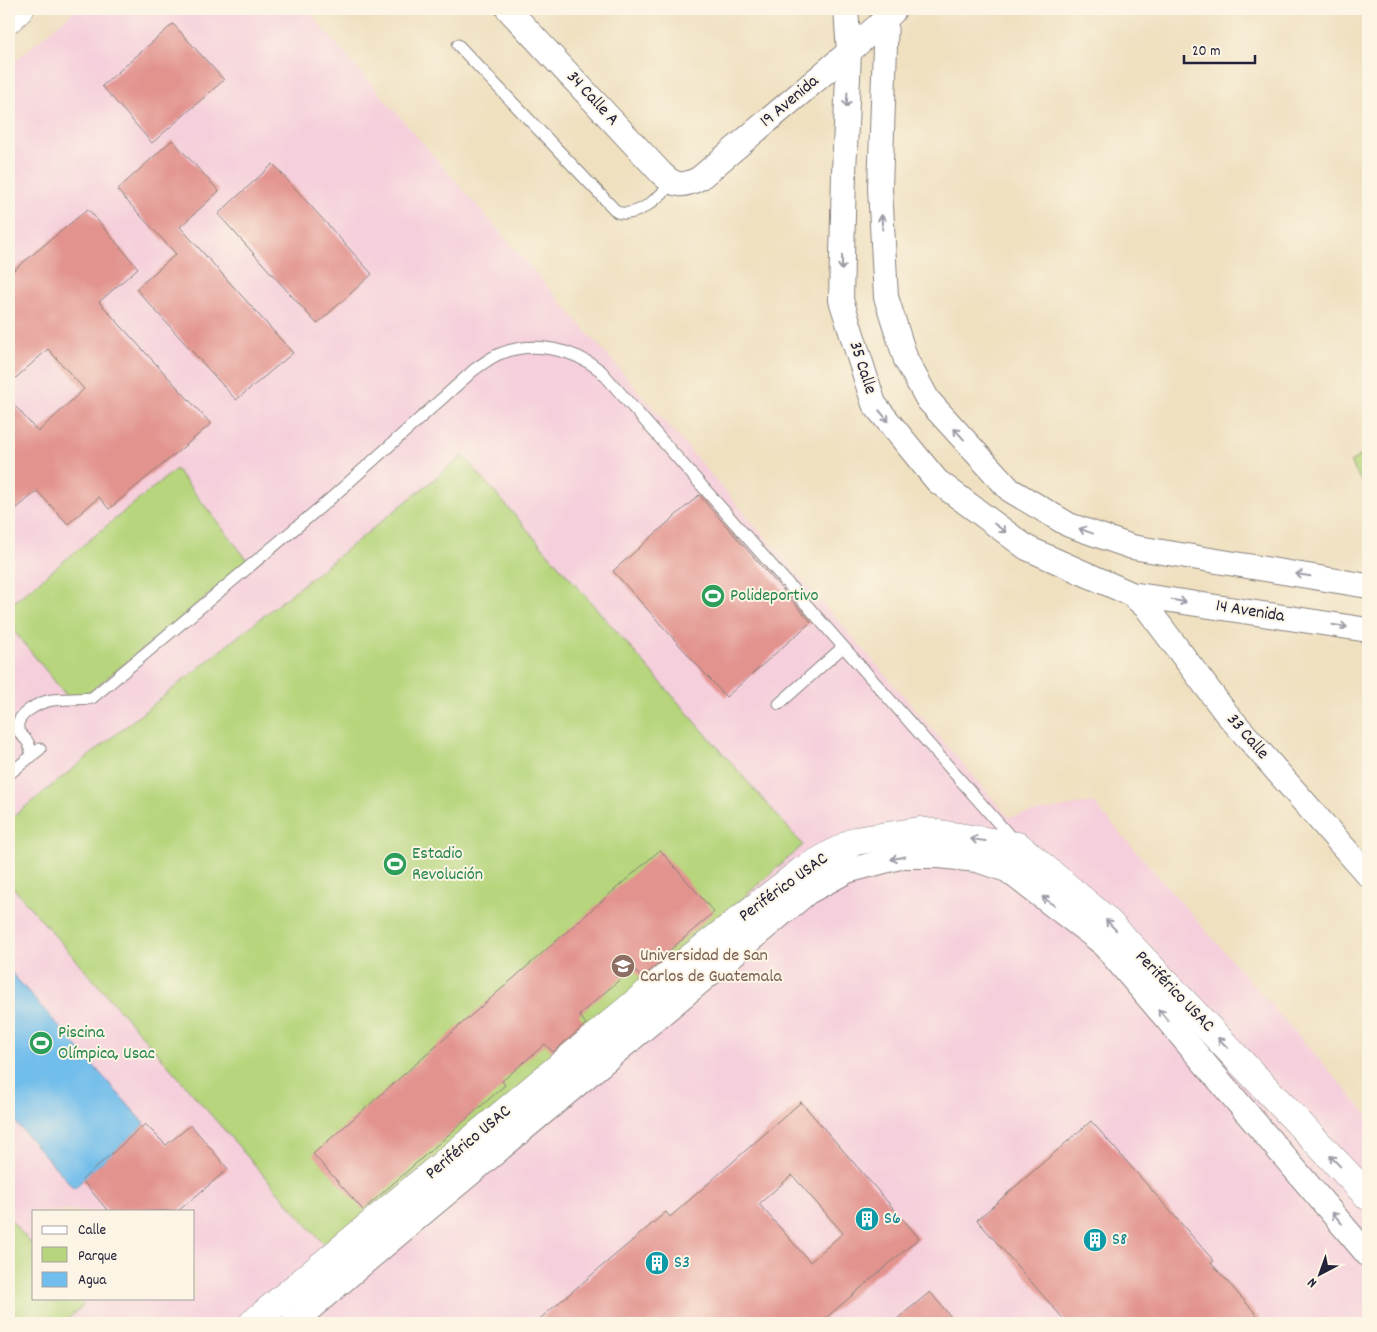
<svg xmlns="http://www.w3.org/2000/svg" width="1377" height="1332" font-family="Dekko,sans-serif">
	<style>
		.built { fill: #f5cfdb; fill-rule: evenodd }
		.green { fill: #b6d57c; stroke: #6c7c5c }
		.water { fill: #71bdeb; stroke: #4a7093 }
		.building { fill: #e2938e; fill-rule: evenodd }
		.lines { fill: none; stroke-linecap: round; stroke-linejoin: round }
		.service-casing { stroke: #88817e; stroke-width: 13 }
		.minor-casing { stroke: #88817e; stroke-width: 26 }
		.tertiary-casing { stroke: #88817e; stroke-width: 29 }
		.primary-casing { stroke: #88817e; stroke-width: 29 }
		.service { stroke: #fff; stroke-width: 11 }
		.minor { stroke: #fff; stroke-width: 24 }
		.tertiary { stroke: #fff; stroke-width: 28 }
		.primary { stroke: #fff; stroke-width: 28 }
		.oneway { stroke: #9c9ca7 }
		.labels { text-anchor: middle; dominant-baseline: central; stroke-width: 4; stroke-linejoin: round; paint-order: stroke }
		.street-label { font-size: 18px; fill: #22223b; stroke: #fcf5e5 }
		.leisure-label { font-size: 18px; fill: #27864d; stroke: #fcf5e5; text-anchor: start }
		.education-label { font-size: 18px; fill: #785e54; stroke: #fcf5e5; text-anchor: start }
		.culture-label { font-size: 18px; fill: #0d838f; stroke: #fcf5e5; text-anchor: start }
	</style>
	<rect width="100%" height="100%" fill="#fcf5e5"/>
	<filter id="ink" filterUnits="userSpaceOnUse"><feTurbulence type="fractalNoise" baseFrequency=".02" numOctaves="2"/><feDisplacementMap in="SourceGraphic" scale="10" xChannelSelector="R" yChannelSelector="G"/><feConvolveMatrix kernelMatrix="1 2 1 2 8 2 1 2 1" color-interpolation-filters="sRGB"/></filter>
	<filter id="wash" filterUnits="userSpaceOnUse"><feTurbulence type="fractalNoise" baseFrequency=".0096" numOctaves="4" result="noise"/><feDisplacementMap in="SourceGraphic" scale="20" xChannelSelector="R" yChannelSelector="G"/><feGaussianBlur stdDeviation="1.12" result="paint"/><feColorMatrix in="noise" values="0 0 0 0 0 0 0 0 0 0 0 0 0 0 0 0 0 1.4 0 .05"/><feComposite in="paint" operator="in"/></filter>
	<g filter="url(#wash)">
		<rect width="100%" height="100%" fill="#efe0c0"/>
		<path class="built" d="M76,9H306L1009,817L1093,802L1368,1115V1323H9V66ZM34,1211H194V1298H34Z"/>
		<path class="green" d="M1368,451V493L1350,462Z
			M463,456L803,845L663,969L328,1249L9,883V820Z
			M176,469L249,562L74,705L9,625V606Z
			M9,1218L34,1247V1298H78L84,1305L63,1323H9Z"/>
		<path class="water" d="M9,970L145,1124L74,1188L9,1115Z"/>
		<g id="blocks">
			<path class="building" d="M173,24L224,80L152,143L102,86Z
				M172,140L219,191L180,227L293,353L236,400L136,289L176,254L117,190Z
				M273,164L372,274L317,324L218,214Z
				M88,209L138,268L99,302L211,424L109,509L99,497L68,524L37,491L9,515V399L38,432L84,389L48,349L9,384V274Z
				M699,495L811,622L726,697L613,571Z
				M660,850L714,912L661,958L663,960L641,978L633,968L579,1015L586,1024L553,1052L545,1044L502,1081L505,1085L363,1210L313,1154Z
				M801,1102L919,1238L820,1323H535L666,1212L670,1217ZM792,1175L843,1233L810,1262L759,1204Z
				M1091,1121L1214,1261L1211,1263L1264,1323H1067L977,1220Z
				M145,1124L166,1145L191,1125L228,1169L178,1211H108L82,1180Z
				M930,1292L956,1323H892Z"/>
		</g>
	</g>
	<g filter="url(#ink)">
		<use href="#blocks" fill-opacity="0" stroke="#88817e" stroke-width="1"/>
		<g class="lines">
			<g class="service-casing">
				<path id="service" d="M458,45L617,212C639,219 659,196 674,182
					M779,704L843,647
					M31,757C30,751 31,746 27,741C24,737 20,735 18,729C15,714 40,702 52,700C65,699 79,699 92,698L329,500L475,369C483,364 492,356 502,353C535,341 574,349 601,371L1014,841
					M9,774L40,749"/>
			</g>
			<g class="minor-casing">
				<path id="minor" d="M508,9L661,173C675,187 683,187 700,178L849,52L893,12
					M846,9L849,52L844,173L841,300L874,404L937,481L1027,548L1131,594L1368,630
					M884,9L886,18L880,188L886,297L906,360L928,400L1010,490L1069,525L1132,547L1368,586
					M1131,594L1147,608L1226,713L1368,875
					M293,1323L418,1217L808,892L847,871L904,856H939L977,860L1007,870L1092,935L1102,943L1368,1255"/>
			</g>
			<g class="tertiary-casing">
				<path id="tertiary" d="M253,1323L669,975L802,871L855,841L920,831L1018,846L1105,919L1368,1196"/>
			</g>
			<g class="primary-casing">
				<path id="primary" d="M9,19L20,9"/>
			</g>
			<use href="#service" class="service"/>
			<use href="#minor" class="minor"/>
			<use href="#tertiary" class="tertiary"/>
			<use href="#primary" class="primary"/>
		</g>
		<defs><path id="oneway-shaft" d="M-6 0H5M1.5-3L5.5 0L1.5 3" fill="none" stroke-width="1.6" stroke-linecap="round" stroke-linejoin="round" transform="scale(1.25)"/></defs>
		<g class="oneway">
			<use href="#oneway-shaft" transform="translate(847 100) rotate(93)"/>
			<use href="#oneway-shaft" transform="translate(882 222) rotate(-93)"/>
			<use href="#oneway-shaft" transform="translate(842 263) rotate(91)"/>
			<use href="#oneway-shaft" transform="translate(884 416) rotate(50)"/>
			<use href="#oneway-shaft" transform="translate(959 434) rotate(-132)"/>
			<use href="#oneway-shaft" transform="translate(1000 528) rotate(37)"/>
			<use href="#oneway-shaft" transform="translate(1086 531) rotate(-160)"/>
			<use href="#oneway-shaft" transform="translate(1303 575) rotate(-171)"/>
			<use href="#oneway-shaft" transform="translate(1179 601) rotate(9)"/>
			<use href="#oneway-shaft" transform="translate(1340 626) rotate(9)"/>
			<use href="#oneway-shaft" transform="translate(978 840) rotate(-172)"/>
			<use href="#oneway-shaft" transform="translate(898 858) rotate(168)"/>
			<use href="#oneway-shaft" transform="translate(1048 901) rotate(-143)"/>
			<use href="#oneway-shaft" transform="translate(1111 925) rotate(-134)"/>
			<use href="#oneway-shaft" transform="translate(1163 1015) rotate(-130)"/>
			<use href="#oneway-shaft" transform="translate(1223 1043) rotate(-134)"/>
			<use href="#oneway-shaft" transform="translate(1335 1161) rotate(-134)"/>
			<use href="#oneway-shaft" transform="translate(1337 1218) rotate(-131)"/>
		</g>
	</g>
	<defs>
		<g id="stadium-disc" transform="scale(1.25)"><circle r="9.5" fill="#2e9e5b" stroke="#fcf5e5"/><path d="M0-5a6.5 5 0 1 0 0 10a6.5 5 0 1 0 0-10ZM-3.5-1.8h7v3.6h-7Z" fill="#fff"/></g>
		<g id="university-disc" transform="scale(1.25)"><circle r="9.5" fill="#8d6e63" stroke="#fcf5e5"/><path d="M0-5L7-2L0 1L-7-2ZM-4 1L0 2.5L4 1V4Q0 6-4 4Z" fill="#fff"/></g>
		<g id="building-disc" transform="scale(1.25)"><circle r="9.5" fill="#0f9aa8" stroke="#fcf5e5"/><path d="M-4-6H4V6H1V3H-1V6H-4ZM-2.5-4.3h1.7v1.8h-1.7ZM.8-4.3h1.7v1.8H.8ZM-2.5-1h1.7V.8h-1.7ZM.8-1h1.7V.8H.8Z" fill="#fff"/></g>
	</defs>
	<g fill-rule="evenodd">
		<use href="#stadium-disc" x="713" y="596"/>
		<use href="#stadium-disc" x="395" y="864"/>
		<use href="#university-disc" x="623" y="966"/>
		<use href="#stadium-disc" x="41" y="1043"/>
		<use href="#building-disc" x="867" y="1219"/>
		<use href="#building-disc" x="1095" y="1240"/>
		<use href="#building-disc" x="657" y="1263"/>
	</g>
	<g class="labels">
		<g class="street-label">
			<text transform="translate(592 99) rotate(47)">34 Calle A</text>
			<text transform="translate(790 102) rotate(-40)">19 Avenida</text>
			<text transform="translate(862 368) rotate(72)">35 Calle</text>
			<text transform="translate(1250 612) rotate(9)">14 Avenida</text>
			<text transform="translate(1247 737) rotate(49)">33 Calle</text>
			<text transform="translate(784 888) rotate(-36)">Periférico USAC</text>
			<text transform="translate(1174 992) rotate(46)">Periférico USAC</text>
			<text transform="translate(469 1143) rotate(-40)">Periférico USAC</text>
		</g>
		<g class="leisure-label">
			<text x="730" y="596">Polideportivo</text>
			<text x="412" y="854">Estadio<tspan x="412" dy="21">Revolución</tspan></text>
			<text x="58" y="1033">Piscina<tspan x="58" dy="21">Olímpica, Usac</tspan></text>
		</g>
		<g class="education-label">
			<text x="640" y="956">Universidad de San<tspan x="640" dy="21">Carlos de Guatemala</tspan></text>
		</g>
		<g class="culture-label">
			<text x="884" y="1219">S6</text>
			<text x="1112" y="1240">S8</text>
			<text x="674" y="1263">S3</text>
		</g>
	</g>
	<rect width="1377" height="1332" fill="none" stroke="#fcf5e5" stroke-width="30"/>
	<rect x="32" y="1210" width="162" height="90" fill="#fcf5e5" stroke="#a5a1a1"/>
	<rect x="42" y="1226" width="25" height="8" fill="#ffffff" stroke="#a5a1a1"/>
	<text x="78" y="1234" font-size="15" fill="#22223b">Calle</text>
	<rect x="42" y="1247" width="25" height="15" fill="#b6d57c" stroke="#a5a1a1"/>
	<text x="78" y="1260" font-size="15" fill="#22223b">Parque</text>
	<rect x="42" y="1272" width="25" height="15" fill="#71bdeb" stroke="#a5a1a1"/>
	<text x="78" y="1284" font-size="15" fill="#22223b">Agua</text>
	<g transform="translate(1320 1274) rotate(221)" stroke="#fcf5e5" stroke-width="4" paint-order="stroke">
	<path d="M0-4L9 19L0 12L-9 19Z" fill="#22223b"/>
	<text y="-8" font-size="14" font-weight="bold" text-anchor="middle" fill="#22223b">N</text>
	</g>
	<path d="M1184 55v8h71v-8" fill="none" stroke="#22223b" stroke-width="2.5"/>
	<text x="1192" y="55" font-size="15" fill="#22223b" stroke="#fcf5e5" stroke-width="4" paint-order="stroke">20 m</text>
</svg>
